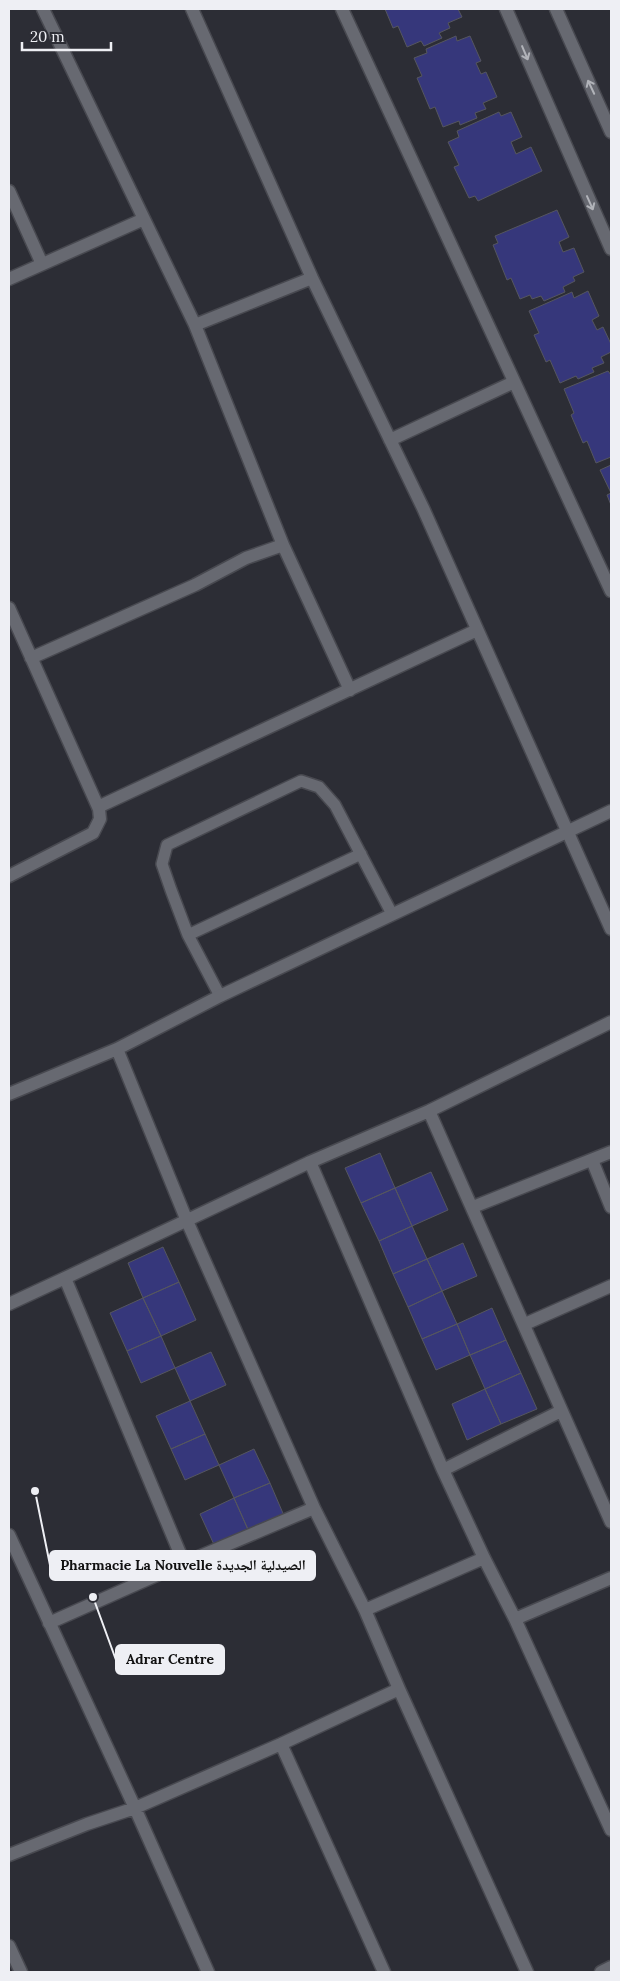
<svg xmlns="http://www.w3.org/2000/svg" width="620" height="1981" font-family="Lora,'Noto Naskh Arabic',serif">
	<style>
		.building { fill: #36377b; stroke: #55565f }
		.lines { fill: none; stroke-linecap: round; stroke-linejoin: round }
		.lane-casing { stroke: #484950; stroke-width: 14 }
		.street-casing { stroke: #484950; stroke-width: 15 }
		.lane { stroke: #676971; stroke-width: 11 }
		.street { stroke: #676971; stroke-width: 12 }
		.oneway { stroke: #b1b3b9 }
		.leader { fill: none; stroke: #eeeff4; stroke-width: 2 }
		.callout-dot { fill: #eeeff4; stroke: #2c2d35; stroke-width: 2 }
		.callout { fill: #eeeff4; stroke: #eeeff4; stroke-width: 2 }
		.callout-label { font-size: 14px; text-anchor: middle; font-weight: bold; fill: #111 }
	</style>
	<rect width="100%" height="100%" fill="#2c2d35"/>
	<path class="building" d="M385,9H458L462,17L448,23L450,28L439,33L442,38L424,46L421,41L407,47L398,26L393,28Z
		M456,36L457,41L470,36L481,61L476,63L481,74L486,72L497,97L483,103L486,109L475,113L477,118L460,125L459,121L443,127L435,107L430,109L417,78L422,76L414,58L427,53L426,49Z
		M499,112L501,116L511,112L522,137L511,142L516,154L531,147L542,171L478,201L475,196L469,198L454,167L459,165L448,142L459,137L457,131Z
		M557,210L569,237L559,242L563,252L574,248L584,272L573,277L575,281L563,287L565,292L544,301L541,296L532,299L530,295L520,299L511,278L507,280L493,245L498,243L495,236Z
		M588,291L599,316L592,320L597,330L603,327L611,344V352L601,357L604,363L592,368L594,372L578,379L576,376L560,383L550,360L546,362L534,335L539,333L529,311L572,292L574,298Z
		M608,371L611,375V457L596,463L587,441L583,443L571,415L574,413L564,389Z
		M611,465V505L607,495L611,493L600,470Z
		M380,1153L395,1188L361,1203L345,1168Z
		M431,1172L448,1210L412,1226L395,1188Z
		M395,1188L412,1226L379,1241L361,1203Z
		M412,1226L427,1259L393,1274L379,1241Z
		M463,1243L477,1276L442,1291L427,1259Z
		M163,1247L179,1282L143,1298L128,1263Z
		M427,1259L442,1291L408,1307L393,1274Z
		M179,1282L196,1320L161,1336L143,1298Z
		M442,1291L457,1324L422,1339L408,1307Z
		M143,1298L161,1336L127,1351L110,1313Z
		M492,1308L506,1340L470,1355L457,1324Z
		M457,1324L470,1355L436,1370L422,1339Z
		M161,1336L175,1368L141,1383L127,1351Z
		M506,1340L521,1373L485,1389L470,1355Z
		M211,1352L226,1385L190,1401L175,1368Z
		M521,1373L537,1409L501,1424L485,1389Z
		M485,1389L501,1424L467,1440L452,1404Z
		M190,1401L205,1434L171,1449L156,1416Z
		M205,1434L219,1465L185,1480L171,1449Z
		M254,1449L270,1483L234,1498L219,1465Z
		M270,1483L285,1518L250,1534L234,1498Z
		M234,1498L250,1534L216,1549L200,1514Z"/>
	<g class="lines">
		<g class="lane-casing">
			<path id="lane" d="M188,935L361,854
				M220,996L188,935L171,890L162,864L167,845L301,781L319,787L335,805L392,914"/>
		</g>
		<g class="street-casing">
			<path id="street" d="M192,9L312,278L423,508L611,929
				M342,9L611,591
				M506,9L611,249
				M556,9L611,132
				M9,191L42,264
				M9,279L144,219L43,9
				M195,325L312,278
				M390,440L514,382
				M283,545L350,690
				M9,608L99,809L100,819L93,833L9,876
				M31,658L195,585L246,558L283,545L195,325L144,219
				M98,807L477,630
				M117,1049L187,1221L314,1508L365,1610L399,1689L527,1972
				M9,1094L117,1049L220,996L611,811
				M429,1111L611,1522
				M592,1160L611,1207
				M310,1162L443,1470L484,1558L515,1619L611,1830
				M473,1207L611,1152
				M65,1278L310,1162L429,1111L611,1022
				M9,1304L65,1278L184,1563
				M525,1324L611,1286
				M443,1470L561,1411
				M9,1535L135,1808L208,1972
				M365,1610L484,1558
				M515,1619L611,1578
				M49,1623L184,1563L314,1508
				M281,1744L384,1972
				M9,1855L87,1824L135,1808L281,1744L399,1689
				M9,1946L21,1972
				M601,1972L611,1967"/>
		</g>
		<use href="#lane" class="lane"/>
		<use href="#street" class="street"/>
	</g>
	<defs><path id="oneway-shaft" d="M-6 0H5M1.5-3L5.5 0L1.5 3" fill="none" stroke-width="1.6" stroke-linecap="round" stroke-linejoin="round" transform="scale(1.25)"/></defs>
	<g class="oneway">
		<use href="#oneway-shaft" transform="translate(525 53) rotate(67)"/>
		<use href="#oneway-shaft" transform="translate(591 87) rotate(-115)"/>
		<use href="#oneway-shaft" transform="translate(590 203) rotate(66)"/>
	</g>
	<path class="leader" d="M35 1491L50 1565M93 1597L116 1660"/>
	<g class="callout-dot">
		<circle cx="35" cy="1491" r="5"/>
		<circle cx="93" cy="1597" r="5"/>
	</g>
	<g class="callout">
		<rect x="50" y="1551" width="265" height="29" rx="5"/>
		<rect x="116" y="1645" width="108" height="29" rx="5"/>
	</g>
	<g class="callout-label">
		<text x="183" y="1570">Pharmacie La Nouvelle الصيدلية الجديدة</text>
		<text x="170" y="1664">Adrar Centre</text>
	</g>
	<rect width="620" height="1981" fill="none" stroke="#eeeff4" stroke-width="20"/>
	<path d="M22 42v8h89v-8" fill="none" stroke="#eeeff4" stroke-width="2.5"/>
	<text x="30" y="42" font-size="15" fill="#eeeff4" stroke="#2c2d35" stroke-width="4" paint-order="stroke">20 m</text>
</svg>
